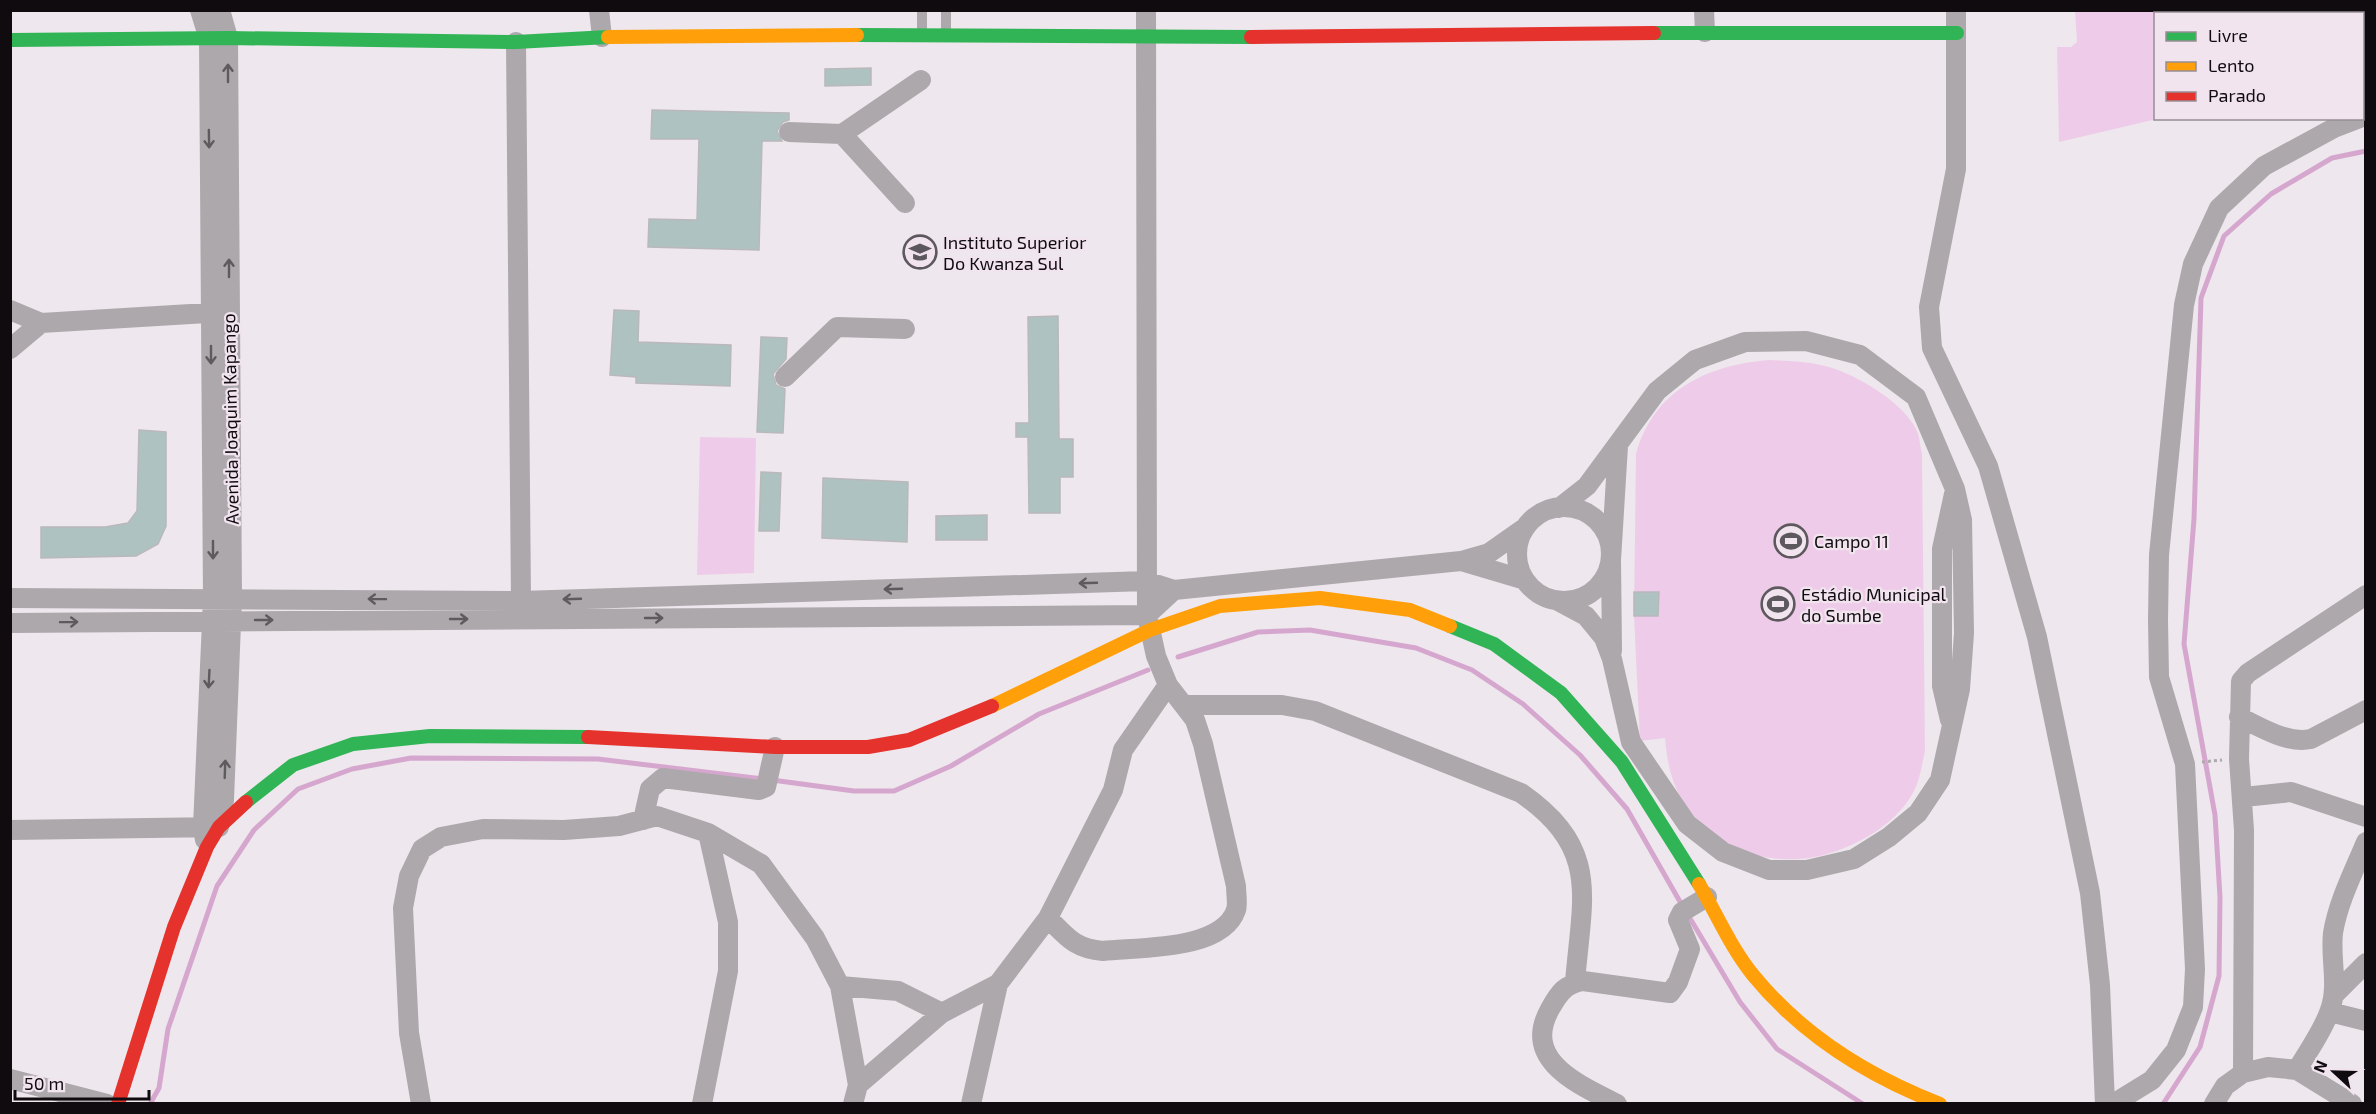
<svg xmlns="http://www.w3.org/2000/svg" width="2376" height="1114" font-family="'Exo 2',sans-serif">
	<style>
		.green { fill: #eecce9 }
		.lines { fill: none; stroke-linecap: round; stroke-linejoin: round }
		.stream { stroke: #d6a7ce; stroke-width: 5 }
		.building { fill: #afc2c2; stroke: #b9b8ba; stroke-width: 1.5 }
		.path { stroke: #ada9ac; stroke-width: 3; stroke-dasharray: 3 3; stroke-linecap: butt }
		.lane { stroke: #aca8ac; stroke-width: 10 }
		.street { stroke: #aca8ac; stroke-width: 20 }
		.fast { stroke: #30b455; stroke-width: 14 }
		.slow { stroke: #ff9f0a; stroke-width: 14 }
		.jam { stroke: #e5322d; stroke-width: 14 }
		.oneway { stroke: #5e5a5e }
		.labels { text-anchor: middle; dominant-baseline: central; stroke-width: 4.5; stroke-linejoin: round; paint-order: stroke }
		.poi-label { font-size: 18px; fill: #0f0b0f; stroke: #f1e4ee; text-anchor: start }
		.street-label { font-size: 18px; fill: #0f0b0f; stroke: #f1e4ee }
	</style>
	<rect width="100%" height="100%" fill="#eee7ed"/>
	<path class="green" d="M2075,11H2365V69L2363,70L2362,14H2156L2157,119L2059,142L2057,47H2071L2077,42Z
		M1769,360C1788,361 1807,361 1825,366C1854,373 1904,402 1917,431C1920,438 1920,447 1922,454L1925,751C1922,764 1920,779 1914,791C1900,817 1876,834 1849,846C1791,873 1720,859 1684,803C1671,783 1667,761 1665,738L1640,741L1634,616L1636,454C1654,390 1707,365 1769,360Z
		M700,437L756,438L754,573L697,575Z"/>
	<g class="lines">
		<path class="stream" d="M1178,657L1258,632L1310,630L1416,648L1472,670L1523,704L1580,755L1627,809L1683,907
			M772,780L854,791H894L951,766L1039,714L1148,670
			M1688,915L1740,1002L1777,1049L1863,1104
			M150,1104L159,1088L168,1029L217,886L254,830L298,789L352,769L411,758L598,759L763,779
			M2163,1104L2200,1047L2219,976L2220,897L2215,815L2184,644L2194,519L2201,298L2224,236L2271,194L2332,158L2366,151"/>
	</g>
	<path class="building" d="M871,68V85L825,86V69Z
		M652,110L789,113V120L783,122L777,131L782,141H762L759,250L648,247L649,219L697,220L699,139H651Z
		M614,310L639,311L638,342L731,345L730,386L636,383V377L610,375Z
		M1058,316L1059,439H1073V477H1060V513H1029L1028,437H1016V423H1029L1028,317Z
		M761,337L787,338L786,359L773,374L776,385L785,389L783,433L757,432Z
		M139,430L166,432V526L158,544L136,556L41,558V527H105L128,523L137,511Z
		M761,472L781,473L779,531H759Z
		M823,478L908,482L907,542L822,538Z
		M987,515V540H936V516Z
		M1634,592H1659L1658,616H1634Z"/>
	<g class="lines">
		<path class="path" d="M2202,762L2222,760"/>
		<path class="lane" d="M922,10V34
			M946,34V10"/>
		<path class="street" d="M200,10L209,39L213,598L203,827L205,840
			M599,10L602,37
			M1704,10L1705,32
			M1956,10V169L1929,307L1932,348L1988,466L2037,637L2090,893L2100,985L2105,1104
			M516,42L521,601
			M789,132L842,134L905,203
			M842,134L921,80
			M10,310L41,323L224,312
			M10,349L41,323
			M785,377L837,327L905,329
			M1517 554a47 47 0 1 1 94 0a47 47 0 1 1-94 0Z
			M1461,561L1525,580
			M10,598L521,601L1146,581L1174,590L1461,561L1489,553L1526,527
			M1558,601L1586,616L1604,638L1612,659L1631,742L1687,824L1723,852L1769,870H1807L1854,859L1889,837L1918,813L1940,780L1960,689L1964,633L1962,520L1955,489L1916,397L1860,355L1806,341L1745,342L1695,360L1657,391L1587,486L1559,508
			M10,623L1147,615L1174,590
			M1612,651L1611,560L1618,446
			M1184,705H1282L1315,711L1521,793C1601,849 1582,896 1575,982
			M2239,717C2261,727 2286,744 2311,739L2366,710
			M1950,720L1942,686V549L1954,494
			M2244,797L2291,792L2366,817
			M643,820L650,789L663,778L759,790L766,787L775,747
			M10,830L219,827L224,800L232,598L228,38L220,10
			M1048,918C1067,937 1075,949 1103,951C1139,947 1222,951 1236,910C1238,904 1236,893 1236,886L1203,744L1195,720L1168,685L1156,656L1147,615L1146,10
			M840,986L898,991L942,1013
			M2335,994L2366,963
			M2330,1012L2366,1021
			M2297,1070C2308,1051 2323,1031 2330,1010C2339,985 2330,959 2333,933C2338,902 2354,871 2366,842
			M2243,1073L2244,830L2239,759L2241,681L2248,673L2366,595
			M10,1079L107,1104
			M421,1104L409,1033L403,908L409,876L422,849L441,837L483,829L564,830L619,826L657,816L708,833L761,864L815,938L840,986L858,1085L942,1013L998,984L1048,918L1113,790L1123,750L1168,685
			M702,1104L728,971V922L708,833
			M853,1104L858,1085
			M971,1104L998,984
			M1617,1104C1580,1085 1521,1061 1550,1009C1559,993 1565,984 1583,981L1670,993L1678,982L1690,949L1678,920L1682,912L1707,897
			M2113,1104L2152,1080L2176,1050L2193,1007L2195,969L2185,764L2159,677L2158,620L2159,555L2184,305L2193,264L2219,208L2264,166L2334,128L2360,118
			M2214,1104L2225,1086L2243,1073L2268,1067L2297,1070L2352,1104"/>
		<path class="fast" d="M1654,33H1957
			M857,35L1251,37
			M10,40L228,38L516,42L608,37
			M1450,626L1494,644L1561,693L1622,762L1699,884
			M246,802L293,765L353,744L430,736L588,737"/>
		<path class="slow" d="M608,37L857,35
			M992,706L1150,630L1220,606L1320,598L1410,610L1450,626
			M1699,884C1716,913 1731,948 1753,975C1802,1035 1868,1076 1940,1104"/>
		<path class="jam" d="M1251,37L1654,33
			M588,737L775,747H868L909,740L992,706
			M118,1104L174,927L207,847L219,827L246,802"/>
	</g>
	<defs><path id="oneway-shaft" d="M-6 0H5M1.5-3L5.5 0L1.5 3" fill="none" stroke-width="1.6" stroke-linecap="round" stroke-linejoin="round" transform="scale(1.5)"/></defs>
	<g class="oneway">
		<use href="#oneway-shaft" transform="translate(228 73) rotate(-90)"/>
		<use href="#oneway-shaft" transform="translate(209 139) rotate(89)"/>
		<use href="#oneway-shaft" transform="translate(229 268) rotate(-90)"/>
		<use href="#oneway-shaft" transform="translate(211 355) rotate(90)"/>
		<use href="#oneway-shaft" transform="translate(213 550) rotate(90)"/>
		<use href="#oneway-shaft" transform="translate(1088 583) rotate(178)"/>
		<use href="#oneway-shaft" transform="translate(893 589) rotate(178)"/>
		<use href="#oneway-shaft" transform="translate(377 599) rotate(-179)"/>
		<use href="#oneway-shaft" transform="translate(572 599) rotate(178)"/>
		<use href="#oneway-shaft" transform="translate(654 618)"/>
		<use href="#oneway-shaft" transform="translate(459 619)"/>
		<use href="#oneway-shaft" transform="translate(264 620)"/>
		<use href="#oneway-shaft" transform="translate(69 622) rotate(-1)"/>
		<use href="#oneway-shaft" transform="translate(209 679) rotate(93)"/>
		<use href="#oneway-shaft" transform="translate(225 769) rotate(-88)"/>
	</g>
	<defs>
		<g id="university-ring" transform="scale(1.725)"><circle r="9.5" fill="#f1e4ee" stroke="#5d585d" stroke-width="1.5"/><path d="M0-5L7-2L0 1L-7-2ZM-4 1L0 2.5L4 1V4Q0 6-4 4Z" fill="#5d585d"/></g>
		<g id="stadium-ring" transform="scale(1.725)"><circle r="9.5" fill="#f1e4ee" stroke="#5d585d" stroke-width="1.5"/><path d="M0-5a6.5 5 0 1 0 0 10a6.5 5 0 1 0 0-10ZM-3.5-1.8h7v3.6h-7Z" fill="#5d585d"/></g>
	</defs>
	<g fill-rule="evenodd">
		<use href="#university-ring" x="920" y="252"/>
		<use href="#stadium-ring" x="1791" y="541"/>
		<use href="#stadium-ring" x="1778" y="604"/>
	</g>
	<g class="labels">
		<g class="poi-label">
			<text x="943" y="242">Instituto Superior<tspan x="943" dy="21">Do Kwanza Sul</tspan></text>
			<text x="1814" y="541">Campo 11</text>
			<text x="1801" y="594">Estádio Municipal<tspan x="1801" dy="21">do Sumbe</tspan></text>
		</g>
		<g class="street-label">
			<text transform="translate(230 419) rotate(-91)">Avenida Joaquim Kapango</text>
		</g>
	</g>
	<rect width="2376" height="1114" fill="none" stroke="#0f0b0f" stroke-width="24"/>
	<rect x="2154" y="12" width="210" height="108" fill="#f1e4ee" stroke="#978d95" stroke-width="1.5"/>
	<rect x="2166" y="32" width="30" height="9" fill="#30b455" stroke="#978d95" stroke-width="1.5"/>
	<text x="2208" y="42" font-size="18" fill="#0f0b0f">Livre</text>
	<rect x="2166" y="62" width="30" height="9" fill="#ff9f0a" stroke="#978d95" stroke-width="1.5"/>
	<text x="2208" y="72" font-size="18" fill="#0f0b0f">Lento</text>
	<rect x="2166" y="92" width="30" height="9" fill="#e5322d" stroke="#978d95" stroke-width="1.5"/>
	<text x="2208" y="102" font-size="18" fill="#0f0b0f">Parado</text>
	<g transform="translate(2334 1072) rotate(292)" stroke="#f1e4ee" stroke-width="4.5" paint-order="stroke">
	<path d="M0-4.5L10 22L0 15L-10 22Z" fill="#0f0b0f"/>
	<text y="-9" font-size="16" font-weight="bold" text-anchor="middle" fill="#0f0b0f">N</text>
	</g>
	<path d="M15 1090v9h134v-9" fill="none" stroke="#0f0b0f" stroke-width="3"/>
	<text x="24" y="1090" font-size="18" fill="#0f0b0f" stroke="#f1e4ee" stroke-width="4.5" paint-order="stroke">50 m</text>
</svg>
